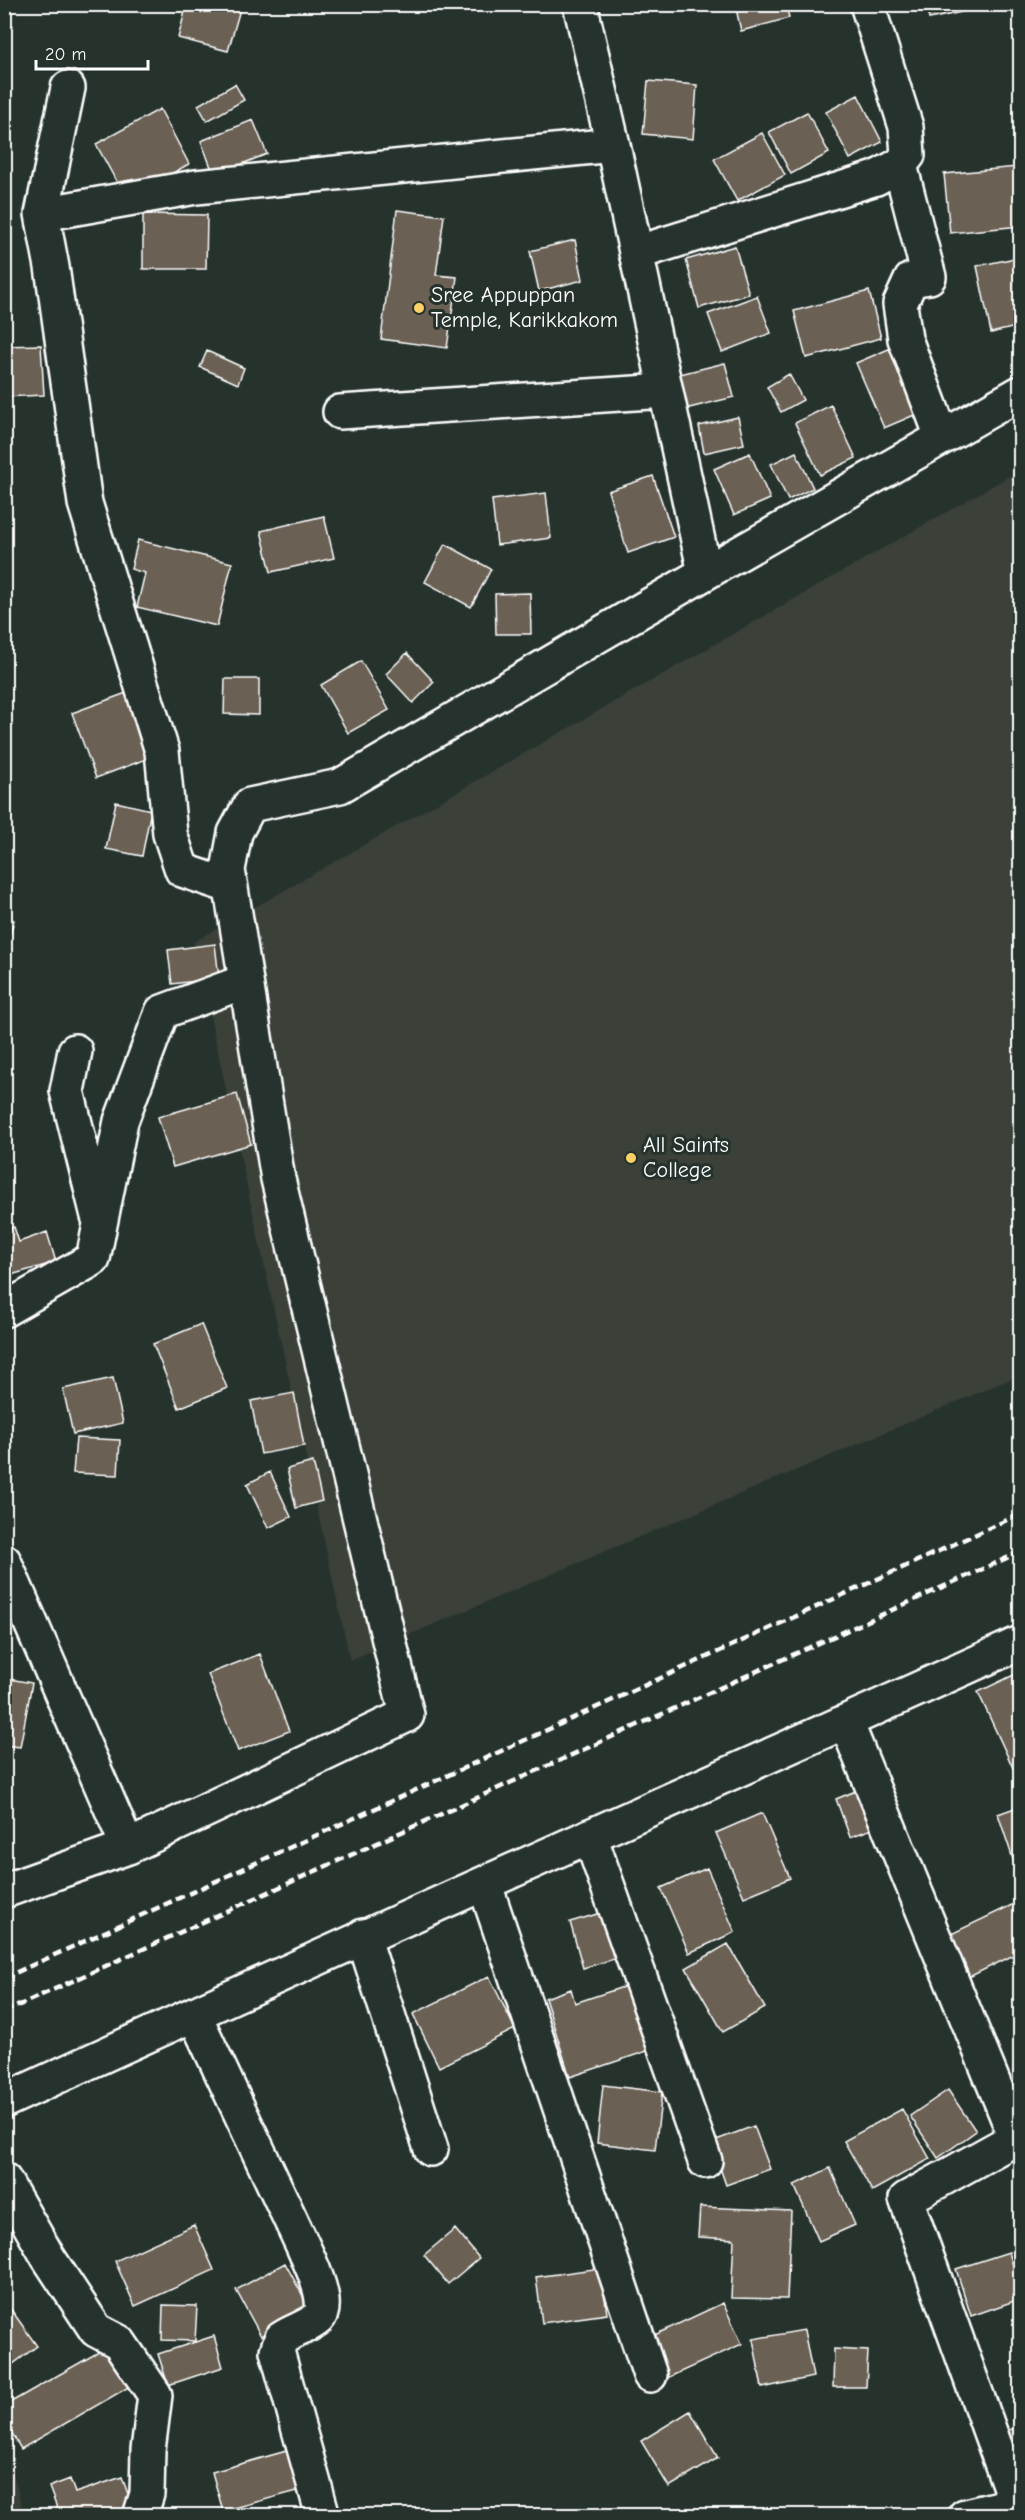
<svg xmlns="http://www.w3.org/2000/svg" width="1025" height="2520" font-family="'Comic Neue',sans-serif">
	<style>
		.built { fill: #3a4038 }
		.building { fill: #6a6053; stroke: #fff; stroke-width: 1.5 }
		.lines { fill: none; stroke-linecap: round; stroke-linejoin: round }
		.street-casing { stroke: #fff; stroke-width: 38 }
		.secondary-casing { stroke: #fff; stroke-width: 38 }
		.street { stroke: #26332d; stroke-width: 33 }
		.secondary { stroke: #26332d; stroke-width: 33 }
		.rail { stroke: #fff; stroke-width: 4.5; stroke-dasharray: 9 4.5; stroke-linecap: butt }
		.poi-dot { fill: #ffd166; stroke: #26332d; stroke-width: 2 }
		.labels { text-anchor: middle; dominant-baseline: central; stroke-width: 6; stroke-linejoin: round; paint-order: stroke }
		.poi-label { font-size: 22px; fill: #fff; stroke: #26332d; text-anchor: start }
	</style>
	<rect width="100%" height="100%" fill="#26332d"/>
	<filter id="ink" filterUnits="userSpaceOnUse"><feTurbulence type="fractalNoise" baseFrequency=".0167" numOctaves="2"/><feDisplacementMap in="SourceGraphic" scale="12" xChannelSelector="R" yChannelSelector="G"/><feConvolveMatrix kernelMatrix="1 2 1 2 8 2 1 2 1" color-interpolation-filters="sRGB"/></filter>
	<g filter="url(#ink)">
		<path class="built" d="M1020,470V1375L350,1660L194,942Z
			M4,2442H5L24,2515H5Z"/>
		<path class="building" d="M187,4L241,6L228,51L178,38Z
			M735,4H786L789,18L741,31Z
			M926,4H984L985,7L929,19Z
			M648,81L697,85L693,139L643,134Z
			M235,84L244,100L207,121L198,105Z
			M858,95L882,142L850,159L826,112Z
			M160,109L189,164L126,199L96,144Z
			M807,112L829,153L791,174L769,132Z
			M253,120L267,154L214,175L201,141Z
			M762,133L785,175L737,201L714,159Z
			M1017,167L1020,226L950,233L944,174Z
			M397,210L444,216L436,275L457,277L447,348L381,339Z
			M143,214L207,215L206,269H143Z
			M575,240L583,280L539,291L530,251Z
			M735,246L749,294L699,308L686,260Z
			M1020,257V326L991,333L977,266Z
			M869,291L881,338L806,358L794,311Z
			M757,296L771,333L722,352L708,314Z
			M41,345L44,395L4,397V346Z
			M898,345L926,410L884,428L856,363Z
			M207,351L244,368L238,384L200,367Z
			M725,363L734,397L685,409L676,375Z
			M789,374L803,400L781,412L767,387Z
			M831,405L856,458L820,475L795,423Z
			M738,417L744,444L704,453L699,426Z
			M796,452L813,488L788,500L771,464Z
			M750,453L770,499L734,515L714,469Z
			M653,476L674,537L628,553L608,491Z
			M546,493L551,538L497,545L492,500Z
			M324,516L334,558L271,572L261,531Z
			M138,540L232,563L217,626L137,607L145,573L131,569Z
			M445,544L491,569L471,607L425,582Z
			M530,593L531,634H496L495,594Z
			M407,653L434,682L413,703L386,674Z
			M361,661L389,710L348,733L321,685Z
			M225,679H259V715L224,714Z
			M129,692L154,756L96,778L72,713Z
			M116,802L151,810L142,856L106,849Z
			M4,918L14,920L4,957Z
			M215,944L219,978L172,984L168,950Z
			M237,1094L251,1144L173,1167L158,1117Z
			M14,1227L19,1242L47,1232L56,1262L4,1277V1230Z
			M201,1324L227,1388L179,1408L153,1344Z
			M113,1378L123,1423L73,1434L63,1389Z
			M294,1393L304,1446L261,1454L251,1401Z
			M76,1438L120,1440L118,1475L73,1473Z
			M313,1462L322,1501L296,1508L287,1469Z
			M270,1472L291,1517L268,1528L247,1484Z
			M260,1654L289,1731L238,1751L208,1674Z
			M1020,1672V1783L978,1692Z
			M4,1678L32,1683L20,1747L4,1745Z
			M858,1790L872,1829L850,1837L836,1799Z
			M1020,1806V1866L1016,1868L998,1814Z
			M762,1813L790,1878L744,1897L716,1833Z
			M707,1868L735,1932L689,1953L661,1888Z
			M1016,1903L1020,1912V1952L969,1977L949,1935Z
			M601,1913L614,1959L583,1968L570,1922Z
			M728,1944L765,2008L723,2032L686,1968Z
			M489,1976L515,2029L439,2067L413,2014Z
			M635,1983L656,2048L570,2077L545,1998L571,1989L575,2003Z
			M603,2085L662,2092L655,2150L597,2143Z
			M948,2090L976,2131L938,2158L910,2116Z
			M902,2109L930,2159L872,2191L844,2141Z
			M754,2126L770,2169L726,2185L711,2142Z
			M830,2168L855,2225L819,2241L794,2185Z
			M700,2207L791,2211L787,2299L731,2298L734,2239L698,2237Z
			M194,2225L214,2270L135,2306L115,2261Z
			M455,2229L479,2258L448,2284L424,2255Z
			M1009,2252L1020,2288V2299L971,2316L956,2269Z
			M285,2263L310,2309L261,2336L236,2290Z
			M601,2268L607,2314L542,2323L536,2277Z
			M5,2301L37,2346L5,2370H4Z
			M723,2303L742,2344L667,2378L648,2338Z
			M163,2305L197,2306L195,2341L162,2340Z
			M804,2330L813,2377L762,2388L753,2339Z
			M214,2336L223,2367L168,2385L158,2354Z
			M111,2345L134,2384L21,2449L4,2420V2406Z
			M834,2349L868,2351L866,2387H833Z
			M690,2411L718,2458L669,2487L641,2441Z
			M1020,2428V2474L1006,2430Z
			M290,2450L301,2490L223,2511L212,2472Z
			M122,2477L133,2508L112,2516H60L49,2487L70,2479L75,2493Z"/>
		<g class="lines">
			<g class="street-casing">
				<path id="street" d="M580,4L613,145L705,573
					M68,88L42,214L52,267L85,503L162,751L170,834L182,870L229,886
					M900,165L929,277L911,280L900,304L905,339L942,437
					M42,214L196,187L613,145
					M636,253L876,178L900,165L908,155L906,127L867,4
					M340,412L666,391
					M75,1051L67,1091L98,1216
					M4,1310L93,1259L121,1121L162,1012L246,981
					M4,1561L128,1847
					M846,1722L1016,2138L906,2199L1016,2504L965,2516
					M590,1836L705,2161
					M485,1885L650,2375
					M4,1891L128,1847L407,1715L278,1179L228,870L235,833L250,805L340,786L705,573L1020,393
					M363,1936L431,2149
					M194,2014L301,2242C308,2258 332,2304 318,2318C309,2327 291,2331 281,2339L277,2351L323,2516
					M4,2180L48,2257L96,2330L119,2342L155,2395L148,2450L147,2494L140,2516"/>
			</g>
			<g class="secondary-casing">
				<path id="secondary" d="M4,2101C342,1945 682,1796 1020,1643"/>
			</g>
			<use href="#street" class="street"/>
			<use href="#secondary" class="secondary"/>
			<path class="rail" d="M4,1978L1020,1514
				M4,2012L1020,1552"/>
		</g>
	</g>
	<g class="poi-dot">
		<circle cx="419" cy="308" r="6"/>
		<circle cx="631" cy="1158" r="6"/>
	</g>
	<g class="labels">
		<g class="poi-label">
			<text x="431" y="295">Sree Appuppan<tspan x="431" dy="25">Temple, Karikkakom</tspan></text>
			<text x="643" y="1145">All Saints<tspan x="643" dy="25">College</tspan></text>
		</g>
	</g>
	<rect width="1025" height="2520" fill="none" stroke="#26332d" stroke-width="24"/>
	<rect x="12" y="12" width="1001" height="2496" fill="none" stroke="#fff" stroke-width="2" filter="url(#ink)"/>
	<path d="M36 60v9h112v-9" fill="none" stroke="#ffffff" stroke-width="3"/>
	<text x="45" y="60" font-size="18" fill="#ffffff" stroke="#26332d" stroke-width="4.5" paint-order="stroke">20 m</text>
</svg>
